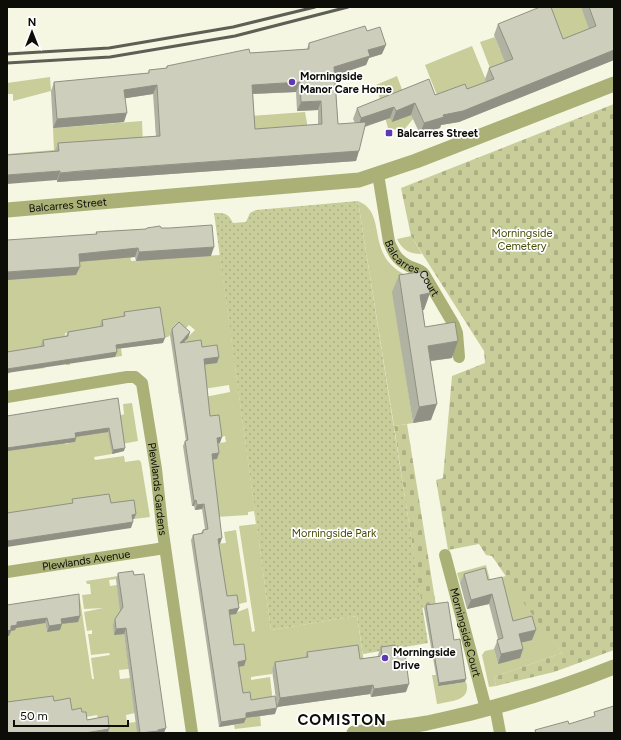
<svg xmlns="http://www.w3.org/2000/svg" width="621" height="740" font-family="Figtree,sans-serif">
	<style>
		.green { fill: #c8cd9a }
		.cemetery { fill: url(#cemetery-stones) }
		.park { fill: url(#park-dots) }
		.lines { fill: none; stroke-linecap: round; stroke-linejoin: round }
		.minor { stroke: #abb077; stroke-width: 12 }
		.tertiary { stroke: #abb077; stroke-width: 15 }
		.rail { stroke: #5e5f54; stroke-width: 3 }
		.wall { fill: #b0b2a2; fill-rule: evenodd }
		.shaded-wall { fill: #909184 }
		.building { fill: #cdcfbc; stroke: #909184; fill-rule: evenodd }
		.poi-dot { fill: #5f39b1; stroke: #fff; stroke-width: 1.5 }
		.labels { text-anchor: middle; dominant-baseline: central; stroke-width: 3.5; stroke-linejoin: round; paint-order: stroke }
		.poi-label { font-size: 11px; font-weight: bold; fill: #0c0d07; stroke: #fff; text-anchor: start }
		.street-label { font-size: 11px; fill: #0c0d07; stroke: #fff }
		.park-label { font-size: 11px; fill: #494c07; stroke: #fff }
		.district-label { font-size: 15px; font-weight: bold; letter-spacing: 1px; fill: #0c0d07; stroke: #fff }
	</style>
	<defs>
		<pattern id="cemetery-stones" width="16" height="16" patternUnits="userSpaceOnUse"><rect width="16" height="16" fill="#c8cd9a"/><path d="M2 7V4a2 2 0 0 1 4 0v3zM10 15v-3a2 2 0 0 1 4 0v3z" fill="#abaf83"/></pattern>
		<pattern id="park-dots" width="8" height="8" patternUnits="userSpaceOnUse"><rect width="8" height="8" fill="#c8cd9a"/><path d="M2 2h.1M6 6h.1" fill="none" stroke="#abaf83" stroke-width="1.8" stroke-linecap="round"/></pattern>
	</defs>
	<rect width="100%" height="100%" fill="#f5f7e3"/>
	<path class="green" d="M551,7H581L592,27L493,76L480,42L495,37L500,50Z
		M472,46L490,90L440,103L425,65Z
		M397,76L413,119L403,131L388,128L376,85Z
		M50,77L51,91L13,101V94H7V83Z
		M305,112L309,134L157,145L155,123Z
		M142,121L143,146L7,164V154L54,150L53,128Z
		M358,201C391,214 360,260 415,279L393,292L413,423L394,426Z
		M411,236L422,254C410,254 402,250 397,239Z
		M128,241L131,261L220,255L271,630L357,616L367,682L278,668L272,669V674L251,677V680L270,677L273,702L259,704L261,726L235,729L234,725L244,723L235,663L239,667L244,666L242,650L233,651L229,615L248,608L252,632L255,631L239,526L256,524L254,511L248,512V515L216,517L210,460L214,444L226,442L225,436L194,441L209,422L205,397L230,392L229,385L178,393L187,347L186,339L195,330L189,325L182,332L177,328L168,337L120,340L122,356L115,357L110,323L101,331L65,333L70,365H66L63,349L49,344L41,345L45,368L31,370L29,354L7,357L10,373L7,374V280L74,246Z
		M132,403L138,441L111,446L112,454L94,457L95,460L124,456L125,462L139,460L141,462L150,517L134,519H7V446C31,447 42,450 64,438L65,444L75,442L74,437L124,414L123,404Z
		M236,530L247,602L235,605L227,602L216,544L226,543L224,532Z
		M486,565L490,580L506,576L562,653L494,677L496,686L489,687L482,655L485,651L494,649L498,664L510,630L482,578L460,583L457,573Z
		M131,574V577L109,580L110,586L117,585L129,669L119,670L120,679L130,678L135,713L126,715L127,723L136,722L138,733H107L99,723L97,715L80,718L7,708V636L9,631L15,628L45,623L47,632L77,600L80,599L92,679H94L91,658L110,655L109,653L91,655L88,634H92V630L87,631L84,612L103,608L84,609L82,595L91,594L90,584H87L86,581Z
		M432,675H436L438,686L466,682C472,701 450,701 437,704Z"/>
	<path class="cemetery" d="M614,104V650L554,672L496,686L494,677L562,653L526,606L492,556L486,555L479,544L448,550L436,480L443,478L452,376L485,363L484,351L411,236L401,188Z
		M407,424L436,606L422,608L394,426Z"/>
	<path class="park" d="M358,201L428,643L363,654L357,616L271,630L214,213C225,213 228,213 233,223L246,222L250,213L256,210Z"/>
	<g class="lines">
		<g class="minor">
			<path id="s1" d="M378,174L389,242C393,252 397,260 407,265C413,269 419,268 424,274L454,325L457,333L459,357"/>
			<path id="s2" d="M7,397L127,377H135L142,383L156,469L162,526L192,733"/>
			<path id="s3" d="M445,555L486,709"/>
			<path id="s4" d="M7,572L165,548"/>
			<path d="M495,706L500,733"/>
		</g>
		<g class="tertiary">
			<path id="s5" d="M7,210L359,180L416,161L614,84"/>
			<path d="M354,733C378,730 403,727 427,723C490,710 554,691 614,667"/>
		</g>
		<path class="rail" d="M7,54L109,48L233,27L315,7
			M7,63L110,57L235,36L348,7"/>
	</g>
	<path class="wall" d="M581,7H614V60L459,122L441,125L440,128L420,134L411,115L392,122L390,118L365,127L356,161L57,182L55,151L58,143L156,136L153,94L125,98L124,122L53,128L51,91L54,82L148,73L149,70L166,68L167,66L250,53L307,49L309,43L367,31L382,54L369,58L366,65L335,75L338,124L355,123L353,119L357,108L467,89L486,82L485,79L489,68L505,62L494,35L498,24L563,39L589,29ZM296,92L297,111L318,110V125L255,129L253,94Z
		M161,228L211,256L136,261L135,257L79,262L76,275L7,280L96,234V232Z
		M399,275L424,310H423L425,327L452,358L431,361V420L413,423L392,292Z
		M124,312L163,343L117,349V352L115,357L41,347V345L43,340L66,336L68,332L101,327L100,325L102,320L123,317Z
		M172,329L190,332L188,338L183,343L202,347L219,357L217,363L205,364L210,416L220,443H218L217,459H213L220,544H219L227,596L239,608L236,614L230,615L234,645L246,660L244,666L239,667L243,693L251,700L275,714L246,718L244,723L219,727L191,540L193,535L201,533L203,530L205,529L202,509L195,510L194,506H192L183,446L185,441H186L170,335Z
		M118,398L124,451L112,454L108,432L76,437V438L75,442L7,451V416Z
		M118,573L164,733H137L124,634L114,635L113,625L115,619L120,611L116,579Z
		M464,574L488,580L513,621L532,640L521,642L523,649L520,658L498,664L494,649L498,639L489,604L467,609L460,583Z
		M7,605L80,616L78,622L62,624L60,630L47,632L45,623L16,628L15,630L11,631L9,636Z
		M426,605L454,640L465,682L438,686L424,608Z
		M381,647L396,654L406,692L371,697L370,694L277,707L272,670L275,662L305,658L307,652L360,659L378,657V655Z"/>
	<path class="shaded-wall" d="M386,45L382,54L369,58L366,65L331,77L334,67L368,50Z
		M614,50V60L459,122L441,125L440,128L420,134L424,123L443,115Z
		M300,82L296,92L249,94L252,85Z
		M157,85L153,94L121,99L124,90Z
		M321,101L318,110L297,111L301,102Z
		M415,103L411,115L392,122L396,111Z
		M394,107L390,118L357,129L361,118Z
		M127,113L124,122L53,128L57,119Z
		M359,151L356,161L57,182L60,173Z
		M60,171L57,180L7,184V175Z
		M214,247L211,256L136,261L139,252Z
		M138,248L135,257L76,262L79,254Z
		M80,267L76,275L7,280V272Z
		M430,293L424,310L414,312L420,295Z
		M190,332L188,338L178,349L180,343Z
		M165,338L163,343L114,349L116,345Z
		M458,341L452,358L422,362L428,346Z
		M117,352L115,357L7,373V369Z
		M219,357L217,363L202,365L204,359Z
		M437,404L431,420L413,423L419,407Z
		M109,428L108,432L74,437L75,433Z
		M222,437L220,443L215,444L217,438Z
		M76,438L75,442L7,451V448Z
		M125,448L124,451L112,454L113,450Z
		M219,453L217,459L210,460L212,454Z
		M196,500L194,506H192L194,501Z
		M204,504L202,509L195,510L197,505Z
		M136,514L134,519L130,520L132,515Z
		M133,522L131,528L7,547V541Z
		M222,538L220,544H216L218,539Z
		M492,594L489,604L467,609L471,600Z
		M239,608L236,614L227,615L229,610Z
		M80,616L78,622L59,624L61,619Z
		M47,618L45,623L16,628L15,630L11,631L9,636H7V631L11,626L17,622Z
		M62,624L60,630L47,632L49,626Z
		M126,628L124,634L114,635L116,629Z
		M536,630L532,640L516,644L519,634Z
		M523,649L520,658L498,664L501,654Z
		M246,660L244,666L236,667L238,662Z
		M466,679L465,682L438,686L439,683Z
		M409,684L406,692L371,697L374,689Z
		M373,685L370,694L277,707L280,698Z
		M277,708L275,714L244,718L246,713Z
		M246,718L244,723L219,727L221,722Z
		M166,728L164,733H143L158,730Z
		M109,729L108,733H85Z"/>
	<path class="building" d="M540,7H551L563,39L596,26L589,7H614V50L463,111L443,115L444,117L424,123L415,103L396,111L394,107L361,118L357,108L429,79L435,95L465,84L467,89L494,79L489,68L513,59L498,24Z
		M365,26L367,31L380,27L386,45L368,50L370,56L334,67L338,124L366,122L359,151L81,171L60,173V171L7,175V155L59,151L58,143L160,136L157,85L124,90L127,113L57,119L54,82L149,73V70L167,68V66L249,49L250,53L309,49V43ZM300,82L301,102L321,101L322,124L255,129L252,85Z
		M212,225L214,247L139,252L138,248L79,254L80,267L7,272V240L97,234L96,232L146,229L147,228L160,226L161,228H170Z
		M426,271L430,293L420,295L425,327L455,322L458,341L428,346L437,404L419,407L399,275Z
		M160,307L165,338L116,345L117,352L7,369V352L44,346L43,340L68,336V332L103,326L102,320L125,316L124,312Z
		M179,322L190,332L180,343L201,340L202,347L217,345L219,357L204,359L210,416L219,415L222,437L217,438L219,453L212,454L222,538L218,539L227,596L237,595L239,608L229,610L234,645L244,644L246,660L238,662L243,693L250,692L251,700L275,696L277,708L246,713V718L221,722L193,535L203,533V530L208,529L204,504L197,505L196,500L194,501L185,441L188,440L172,329Z
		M118,398L125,448L113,450L109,428L75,433L76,438L7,448V416Z
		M109,494L111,503L134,500L136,514L132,515L133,522L7,541V513L73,503L72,499Z
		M485,568L488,580L502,577L513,621L532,616L536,630L519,634L523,649L501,654L497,640L503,638L492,594L471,600L464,574Z
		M133,571L134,575L144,574L166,728L158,730V731L140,733L126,628L116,629L115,619L123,607L118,573Z
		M79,594L80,616L61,619L62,624L49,626L47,618L17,622V625L11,626V630L7,631V605Z
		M448,602L454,640L460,639L466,679L439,683L426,605Z
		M358,645L360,659L382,656L381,647L395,645L396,654L405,653L409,684L374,689L373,685L280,698L275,662L308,657L307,652Z
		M53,696L54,701L70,698L72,710L81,708L82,712H86L87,720L108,716L109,729L85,733H7V702Z
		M614,706V733H536L535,730L568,721L569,724L595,716L594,712Z"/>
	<g class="poi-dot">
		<circle cx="292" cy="82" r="4"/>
		<rect x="385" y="129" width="8" height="8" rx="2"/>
		<circle cx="385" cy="658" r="4"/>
	</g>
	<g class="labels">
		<g class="poi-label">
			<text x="300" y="76">Morningside<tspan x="300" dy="13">Manor Care Home</tspan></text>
			<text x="397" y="133">Balcarres Street</text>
			<text x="393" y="652">Morningside<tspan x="393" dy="13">Drive</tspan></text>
		</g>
		<g class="street-label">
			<text stroke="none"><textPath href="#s5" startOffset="61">Balcarres Street</textPath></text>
			<text stroke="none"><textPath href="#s1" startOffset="105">Balcarres Court</textPath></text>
			<text stroke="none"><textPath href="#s2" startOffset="246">Plewlands Gardens</textPath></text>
			<text stroke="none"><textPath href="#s4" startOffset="80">Plewlands Avenue</textPath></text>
			<text stroke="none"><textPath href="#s3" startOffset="80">Morningside Court</textPath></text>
		</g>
		<g class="park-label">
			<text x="522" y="233">Morningside<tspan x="522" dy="13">Cemetery</tspan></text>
			<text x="334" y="533">Morningside Park</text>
		</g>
		<g class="district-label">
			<text x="342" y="720">COMISTON</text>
		</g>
	</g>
	<rect width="621" height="740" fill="none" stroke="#0c0d07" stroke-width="16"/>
	<g transform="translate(32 32)" stroke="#ffffff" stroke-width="3" paint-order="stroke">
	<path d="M0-3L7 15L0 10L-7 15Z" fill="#0c0d07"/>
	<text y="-6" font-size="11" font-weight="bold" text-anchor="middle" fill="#0c0d07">N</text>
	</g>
	<path d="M14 720v6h114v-6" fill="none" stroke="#0c0d07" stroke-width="2"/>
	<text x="20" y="720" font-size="12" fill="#0c0d07" stroke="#ffffff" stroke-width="3" paint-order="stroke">50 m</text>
</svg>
